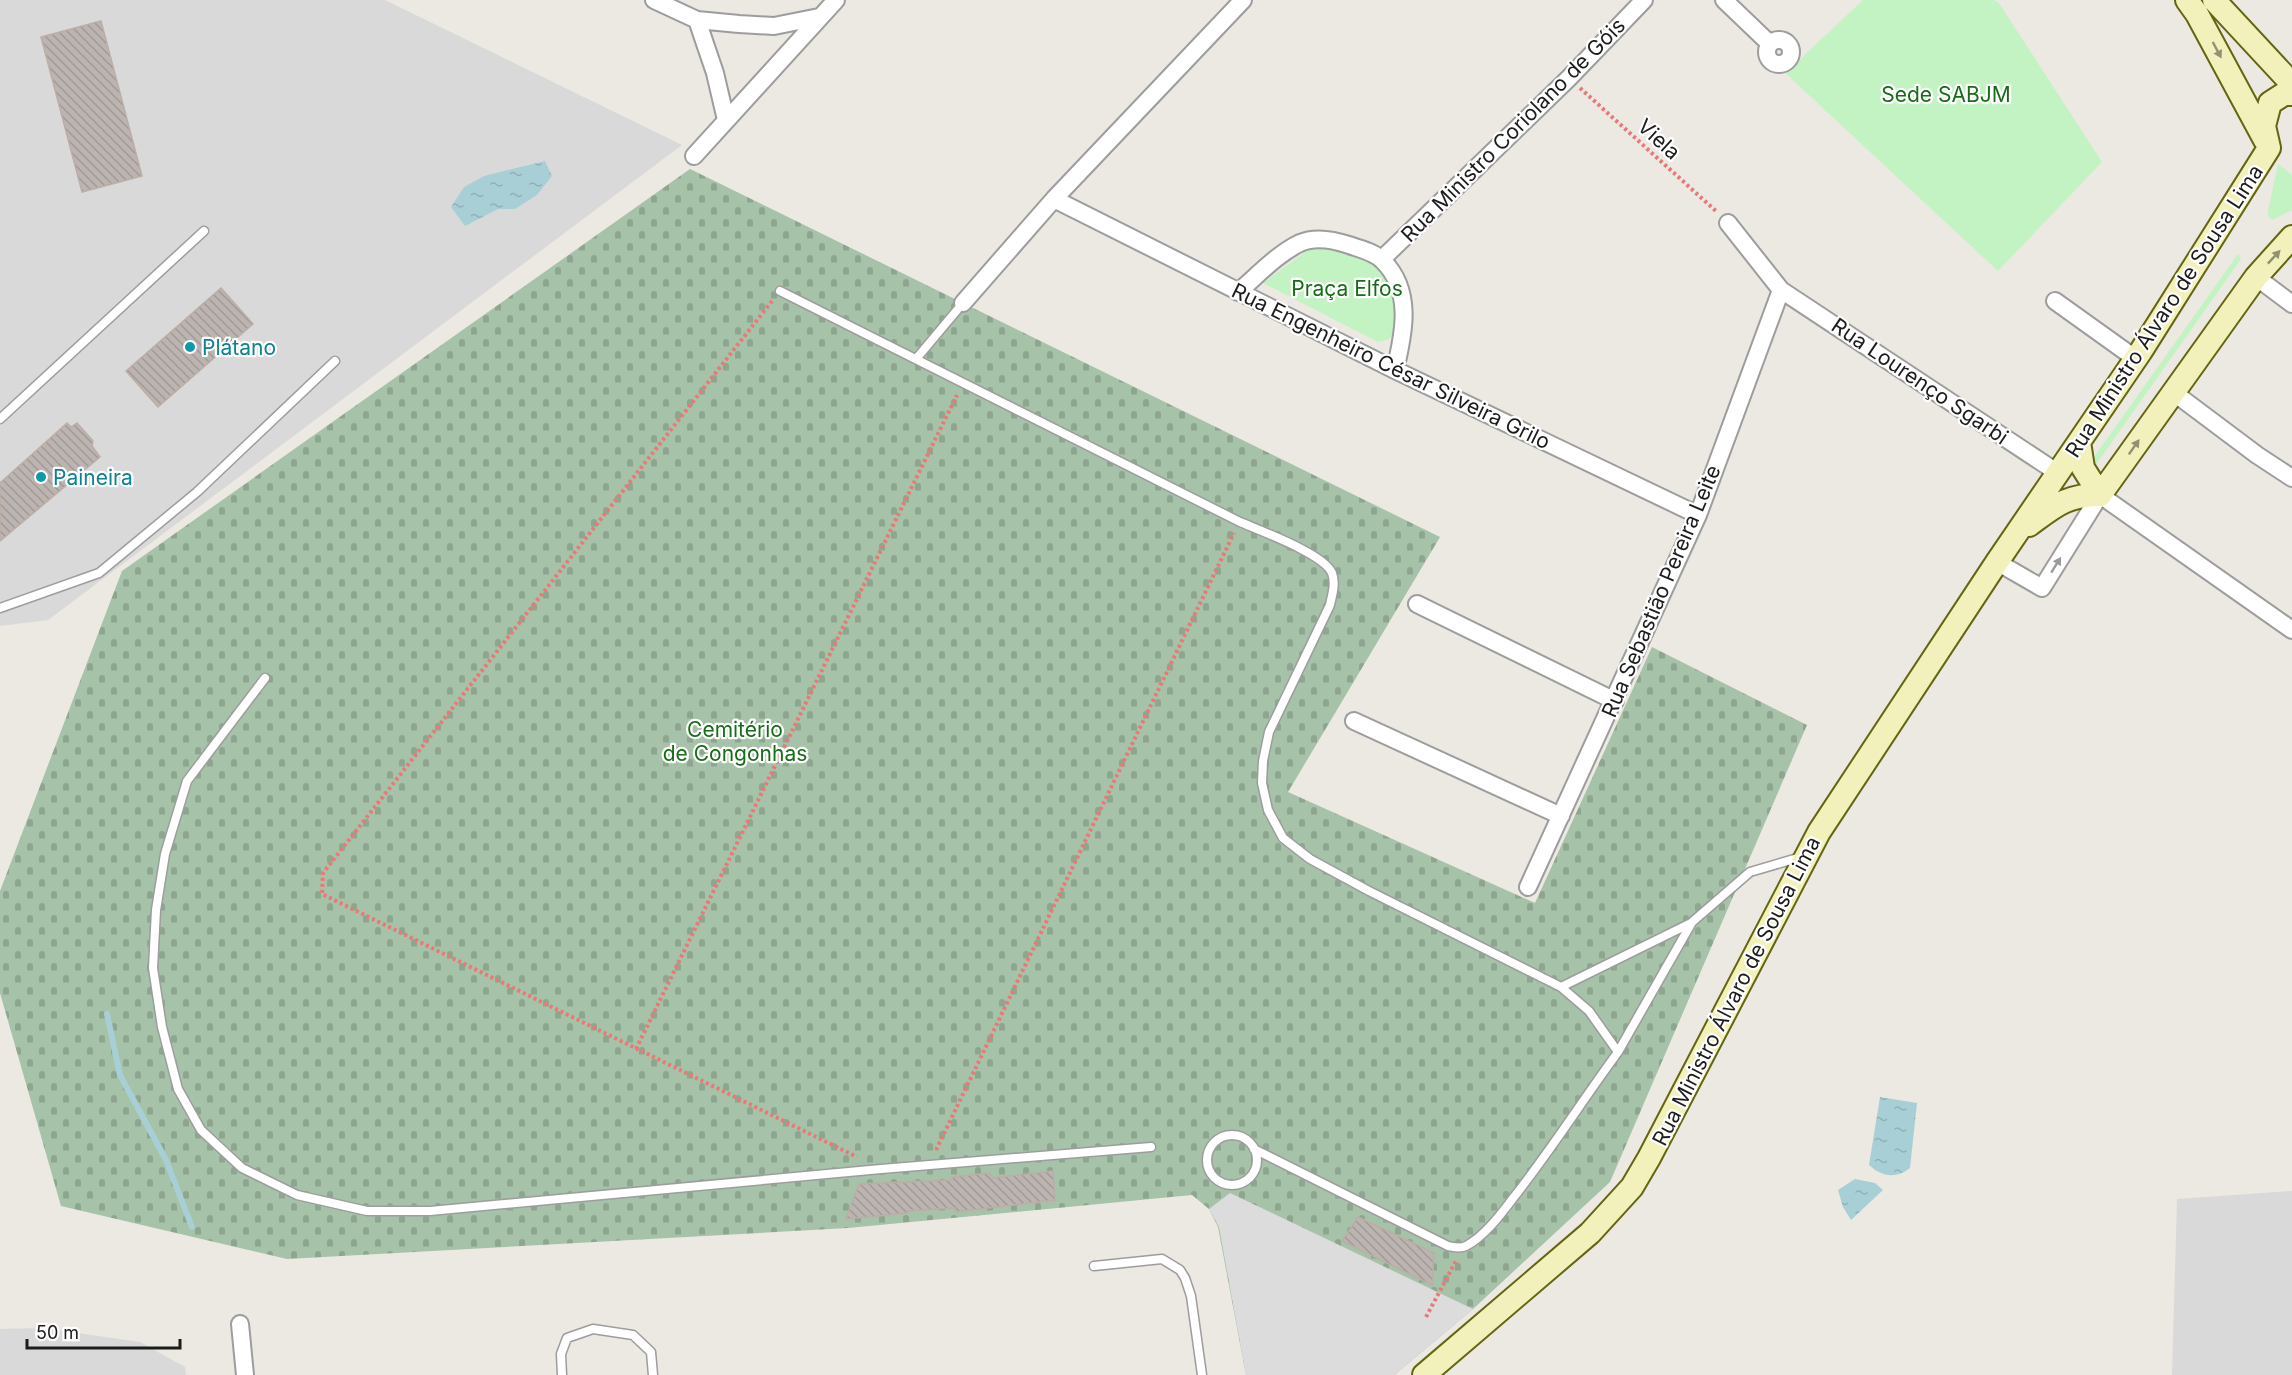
<svg xmlns="http://www.w3.org/2000/svg" width="2292" height="1375" font-family="Inter,sans-serif">
	<style>
		.residential { fill: #dad9d9 }
		.cemetery { fill: url(#cemetery-stones) }
		.park { fill: #c3f3c3 }
		.parking { fill: #dcdcdc }
		.water { fill: url(#water-ripples) }
		.lines { fill: none; stroke-linecap: round; stroke-linejoin: round }
		.stream { stroke: #a7cfd5; stroke-width: 6 }
		.building { fill: url(#building-back-hatch); stroke: #bcaea7; stroke-width: 1.5 }
		.lane-casing { stroke: #9d9d9d; stroke-width: 11 }
		.street-casing { stroke: #9d9d9d; stroke-width: 20 }
		.secondary-casing { stroke: #636510; stroke-width: 26 }
		.path { stroke: #ea7876; stroke-width: 4; stroke-dasharray: 3 3; stroke-linecap: butt }
		.lane { stroke: #fff; stroke-width: 8 }
		.street { stroke: #fff; stroke-width: 16 }
		.secondary { stroke: #f2f0bb; stroke-width: 22 }
		.oneway { fill: #929173 }
		.oneway2 { fill: #999 }
		.culture-dot { fill: #0f9aa8; stroke: #fff; stroke-width: 2 }
		.labels { text-anchor: middle; dominant-baseline: central; stroke-width: 4.5; stroke-linejoin: round; paint-order: stroke }
		.park-label { font-size: 21px; fill: #176d17; stroke: #fff }
		.street-label { font-size: 21px; fill: #1c1c1c; stroke: #fff }
		.culture-label { font-size: 21px; fill: #0d838f; stroke: #fff; text-anchor: start }
	</style>
	<defs>
		<pattern id="cemetery-stones" width="16" height="16" patternUnits="userSpaceOnUse" patternTransform="scale(1.5)"><rect width="16" height="16" fill="#a6c2a8"/><path d="M2 7V4a2 2 0 0 1 4 0v3zM10 15v-3a2 2 0 0 1 4 0v3z" fill="#8ea690"/></pattern>
		<pattern id="water-ripples" width="26" height="14" patternUnits="userSpaceOnUse" patternTransform="scale(1.5)"><rect width="26" height="14" fill="#a7cfd5"/><path d="M2 4q2-2 4 0t4 0M15 11q2-2 4 0t4 0" fill="none" stroke="#8fb1b6"/></pattern>
		<pattern id="building-back-hatch" width="6" height="6" patternUnits="userSpaceOnUse" patternTransform="scale(1.5)"><rect width="6" height="6" fill="#bcb4b0"/><path d="M-1 5l2 2M0 0l6 6M5-1l2 2" fill="none" stroke="#a19a97"/></pattern>
	</defs>
	<rect width="100%" height="100%" fill="#ece8e2"/>
	<path class="residential" d="M0,0H385L682,145L48,620L0,626Z
		M2292,1191V1375H2172L2177,1199Z
		M43,1328L140,1342L185,1367L186,1375H0V1329Z"/>
	<path class="cemetery" d="M690,169L1440,537L1288,792L1535,903L1652,647L1807,725L1610,1182L1473,1309L1394,1375H1246L1218,1227L1209,1209L1192,1195L848,1228L287,1259L61,1206L0,993V891L122,571Z"/>
	<path class="park" d="M1863,0H1994L1999,3L2102,162L1998,271L1782,70L1796,63Z
		M2278,164L2292,175V210L2272,220L2268,215V211Z
		M1336,245C1353,253 1371,260 1384,273C1397,286 1407,325 1391,337C1388,340 1381,341 1378,342L1263,283L1312,247Z
		M2238,254L2241,259L2095,466L2087,467Z"/>
	<path class="parking" d="M1230,1193L1473,1309L1394,1375H1246L1219,1227L1209,1209Z"/>
	<path class="water" d="M545,161L552,176L537,195L515,209H498L465,226L451,207L464,187L484,176Z
		M1880,1097L1917,1103L1910,1168C1896,1179 1882,1177 1869,1165Z
		M1855,1179L1875,1183L1883,1190L1851,1220L1843,1207L1838,1190Z"/>
	<g class="lines">
		<path class="stream" d="M107,1014L120,1075L166,1160L192,1227"/>
	</g>
	<path class="building" d="M101,21L142,176L82,192L41,37Z
		M221,288L253,324L158,407L126,371Z
		M67,423L71,427L77,423L93,441L92,446L100,457L0,541V483Z
		M1053,1171L1055,1200L955,1212V1208L907,1211L908,1213L846,1219L859,1184L952,1180V1177L990,1173L991,1178Z
		M1358,1217L1434,1253L1432,1285L1342,1241Z"/>
	<g class="lines">
		<g class="lane-casing">
			<path id="lane" d="M780,291L1240,522C1261,531 1324,554 1332,573C1336,584 1332,595 1330,605L1269,732L1263,761L1262,783L1268,810L1283,838L1310,859L1369,891L1561,987L1589,1011L1618,1052C1582,1101 1551,1150 1514,1197C1501,1214 1485,1236 1466,1246C1460,1249 1454,1247 1448,1246L1254,1149
				M916,359L963,303
				M0,419L204,231
				M0,608L99,573L197,492L335,361
				M265,678L187,781L165,854L156,910L153,968L162,1027L178,1089L201,1130L242,1168L297,1195L367,1211H430L881,1169L1151,1147
				M1561,987L1691,923L1750,872L1801,857
				M1618,1052L1691,924
				M1207 1160a25 25 0 1 1 50 0a25 25 0 1 1-50 0Z
				M1094,1266L1162,1259L1180,1270L1185,1278L1191,1296L1202,1375
				M562,1375L561,1354L567,1338L593,1329L633,1335L651,1352L653,1375"/>
		</g>
		<g class="street-casing">
			<path id="street" d="M654,0L697,20L739,24L774,26L819,17
				M1724,0L1770,44
				M697,20L715,73L726,120
				M1767 52a12 12 0 1 1 24 0a12 12 0 1 1-24 0Z
				M694,156L836,0
				M1054,199L1395,370L1698,515
				M1728,223L1781,290L2058,473
				M1382,259L1569,78L1644,0
				M2256,277L2292,304
				M1238,292C1257,276 1277,254 1300,243C1316,236 1334,240 1349,245C1360,249 1375,252 1383,261C1413,291 1404,333 1395,370
				M2055,301L2136,359
				M963,303L1054,199L1243,0
				M2173,392L2257,455L2292,478
				M1997,562L2042,588L2100,495L2292,630
				M1417,604L1615,701
				M1354,721L1561,816
				M1528,887L1698,515L1781,290
				M240,1324L245,1375"/>
		</g>
		<g class="secondary-casing">
			<path id="secondary" d="M2187,0L2197,14L2265,140
				M2214,0L2292,84
				M2079,442L2083,468L2100,495
				M2100,495L2256,277L2292,237
				M2029,525C2055,506 2066,495 2100,495
				M1424,1375L1590,1233L1632,1187L1649,1158L1819,832L1997,562L2141,351L2269,148L2264,126L2270,103L2284,94H2292"/>
		</g>
		<path class="path" d="M1790,58L1796,63
			M1580,88L1717,212
			M772,301L323,873L322,894L857,1157
			M636,1049L957,395
			M936,1150L1234,533
			M1426,1317L1457,1259"/>
		<use href="#lane" class="lane"/>
		<use href="#street" class="street"/>
		<use href="#secondary" class="secondary"/>
	</g>
	<defs><path id="oneway-solid" d="M-6-.8H1V-3.2L6.5 0L1 3.2V.8H-6Z" transform="scale(1.5)"/></defs>
	<g class="oneway">
		<use href="#oneway-solid" transform="translate(2217 50) rotate(62)"/>
		<use href="#oneway-solid" transform="translate(2274 257) rotate(-47)"/>
		<use href="#oneway-solid" transform="translate(2134 447) rotate(-55)"/>
	</g>
	<use class="oneway2" href="#oneway-solid" transform="translate(2056 565) rotate(-58)"/>
	<g class="culture-dot">
		<circle cx="190" cy="347" r="6"/>
		<circle cx="41" cy="477" r="6"/>
	</g>
	<g class="labels">
		<g class="park-label">
			<text x="1946" y="94">Sede SABJM</text>
			<text x="1347" y="288">Praça Elfos</text>
			<text x="735" y="729">Cemitério<tspan x="735" dy="24">de Congonhas</tspan></text>
		</g>
		<g class="street-label">
			<text transform="translate(1513 130) rotate(-45)">Rua Ministro Coriolano de Góis</text>
			<text transform="translate(1659 139) rotate(42)">Viela</text>
			<text transform="translate(2164 311) rotate(-57)">Rua Ministro Álvaro de Sousa Lima</text>
			<text transform="translate(1391 366) rotate(26)">Rua Engenheiro César Silveira Grilo</text>
			<text transform="translate(1920 381) rotate(34)">Rua Lourenço Sgarbi</text>
			<text transform="translate(1661 591) rotate(-67)">Rua Sebastião Pereira Leite</text>
			<text transform="translate(1736 991) rotate(-63)">Rua Ministro Álvaro de Sousa Lima</text>
		</g>
		<g class="culture-label">
			<text x="202" y="347">Plátano</text>
			<text x="53" y="477">Paineira</text>
		</g>
	</g>
	<path d="M27 1339v9h153v-9" fill="none" stroke="#1c1c1c" stroke-width="3"/>
	<text x="36" y="1339" font-size="18" fill="#1c1c1c" stroke="#ffffff" stroke-width="4.5" paint-order="stroke">50 m</text>
</svg>
